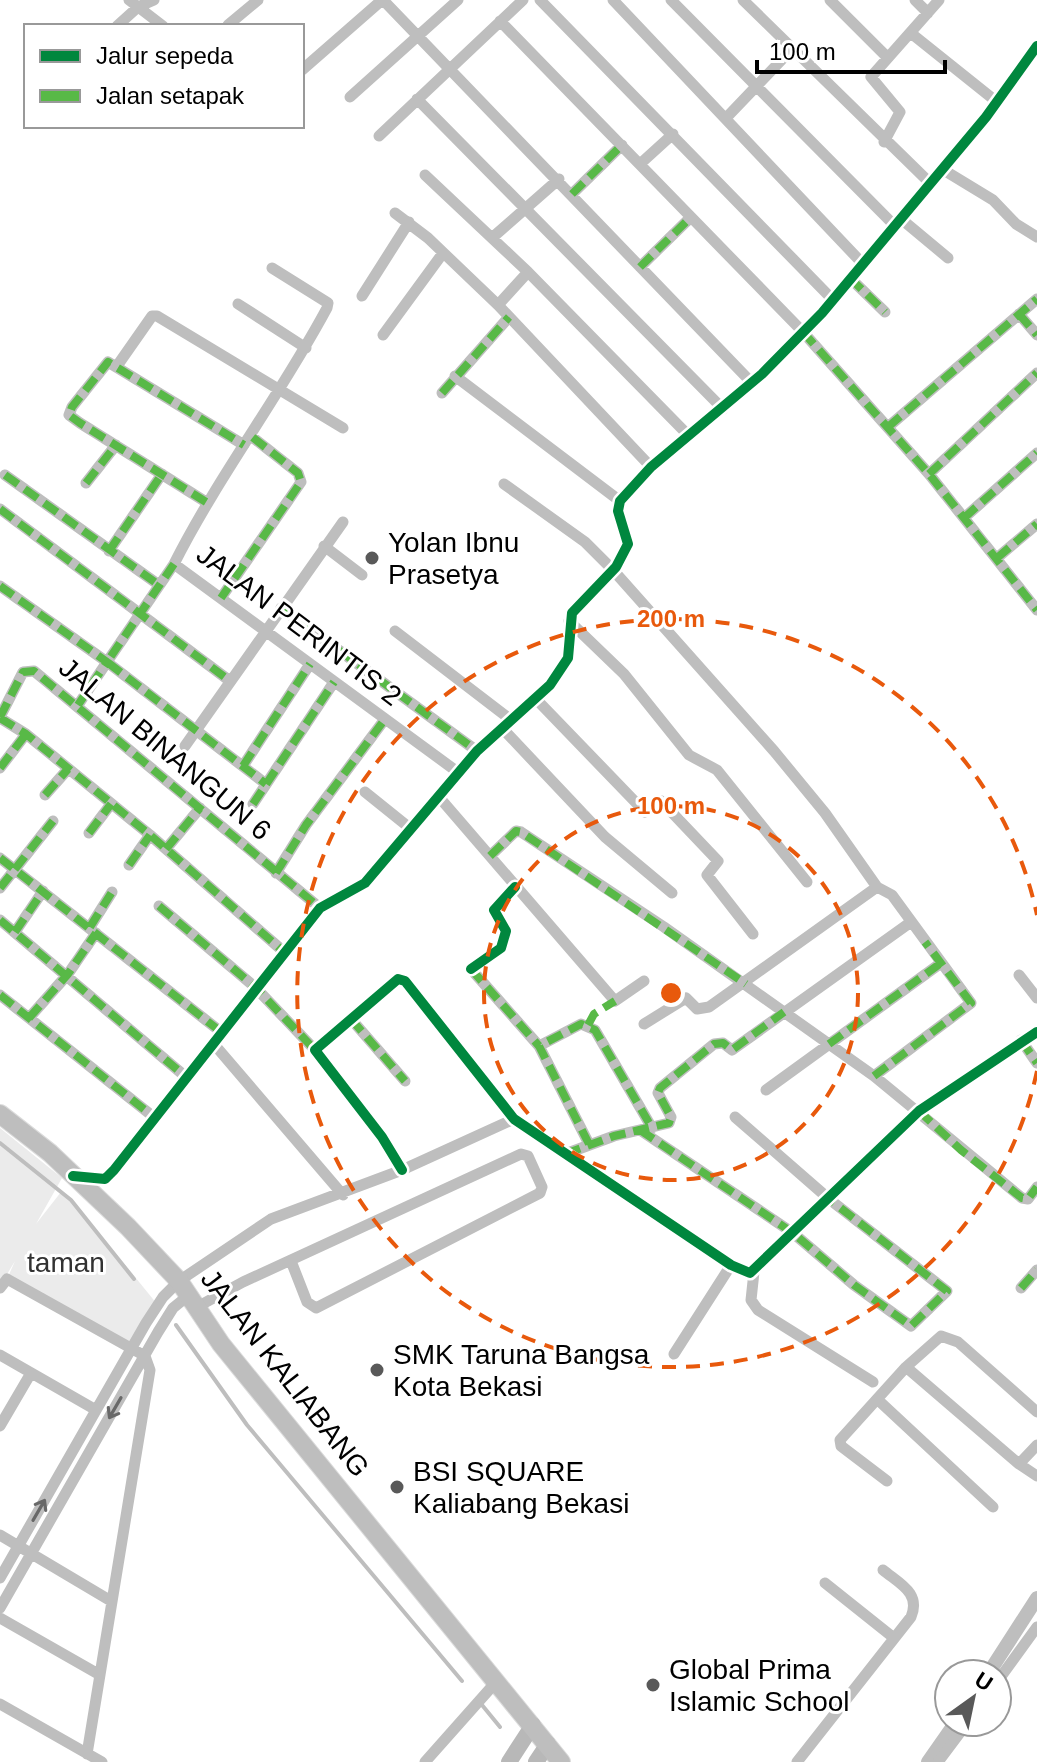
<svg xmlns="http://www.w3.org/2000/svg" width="1037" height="1762" font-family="Arial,sans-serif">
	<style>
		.green { fill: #ebebeb }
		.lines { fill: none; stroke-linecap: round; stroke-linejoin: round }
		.stream { stroke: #bebebe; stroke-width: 4 }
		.canal { stroke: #bebebe; stroke-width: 14 }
		.primary-casing { stroke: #dbdbdb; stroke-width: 20 }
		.street { stroke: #bebebe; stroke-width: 11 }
		.secondary { stroke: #b8b8b8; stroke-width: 16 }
		.primary { stroke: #bebebe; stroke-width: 18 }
		.quiet { stroke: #58b947; stroke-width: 8; stroke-dasharray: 16 8; stroke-linecap: butt }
		.cycleway-casing { stroke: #fff; stroke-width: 15 }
		.cycleway { stroke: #00873e; stroke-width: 10 }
		.oneway { stroke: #686868 }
		.ring { fill: none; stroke: #e8590c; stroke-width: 4; stroke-dasharray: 14 10 }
		.poi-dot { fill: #595959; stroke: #fff; stroke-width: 3 }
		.labels { text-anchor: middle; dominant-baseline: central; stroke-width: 6; stroke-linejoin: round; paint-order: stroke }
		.poi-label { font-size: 28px; fill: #000; stroke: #fff; text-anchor: start }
		.street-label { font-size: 28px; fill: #000; stroke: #fff }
		.park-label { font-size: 28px; fill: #323232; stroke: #fff }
		.centre { fill: #e8590c; stroke: #fff; stroke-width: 4 }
		.ring-label { font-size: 24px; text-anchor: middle; font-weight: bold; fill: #e8590c; stroke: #fff; stroke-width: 6; stroke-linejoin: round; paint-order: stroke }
	</style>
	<rect width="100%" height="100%" fill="#fff"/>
	<path class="green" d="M0,1128L62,1178L36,1224L61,1192L91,1223L157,1304L132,1349L7,1279L15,1261L0,1286Z"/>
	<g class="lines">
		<path class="stream" d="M0,1143L71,1200L134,1279
			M176,1325L247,1425L462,1681
			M482,1705L500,1727"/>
		<path class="canal" d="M988,1674L1037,1598
			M928,1762L956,1722"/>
		<g class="primary-casing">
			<path id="primary" d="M0,1114L50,1153L128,1227L179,1281L221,1344L561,1762"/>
		</g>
		<path class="street" d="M129,0L163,26
			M383,0L752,383
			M540,0L833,300
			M613,0L862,263
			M671,0L894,225
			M743,0L930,183
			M830,0L887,57
			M915,0L928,13
			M500,21L803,332L929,474L1037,610
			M228,25L258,0
			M117,26L138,7L154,0
			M912,34L997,102
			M302,70L382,0
			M350,97L458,0
			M417,99L723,409
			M727,117L791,50
			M379,136L523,0
			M884,142L900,112L871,77L939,0
			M640,164L673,134
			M942,169L993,200L1016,224L1037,237
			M425,175L528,272L688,435
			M572,194L622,145
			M395,213L428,238L498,305L651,467
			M900,218L948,258
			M493,237L559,179
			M640,267L691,217
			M272,268L328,303L327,308C280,396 219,475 174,564L459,773
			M850,278L885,312
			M362,296L409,222
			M238,304L306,348
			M498,305L528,272
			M1019,314L1037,335
			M383,335L443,253
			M117,366L152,316H157L343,428
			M455,376L620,501
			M442,393L509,317
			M888,427L1037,299
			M929,474L1037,373
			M5,475L159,585
			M86,483L116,445
			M504,484L585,542L613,570L774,751L825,813L877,887L892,895L971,1003L874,1076
			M206,502L80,423L69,415L72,407L108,362L244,445
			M0,509L230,681
			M964,518L1037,453
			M324,546L362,575
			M109,551L162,474
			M997,558L1037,524
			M174,564L107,662L266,784
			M0,586L107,662L78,705
			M221,598L301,482L298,473L251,436
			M281,608L477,751
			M569,621L624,674L689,755L717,770L807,882
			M395,631L511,720
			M535,698L645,812L661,801L718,861L707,875L753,934
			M0,717L23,672L34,671L320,908
			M0,718L26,734L150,835L283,951
			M502,728L605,837L672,893
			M185,746L343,522
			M243,766L310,664
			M0,768L26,734
			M365,792L411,829
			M45,795L68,769
			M439,797L615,1001L644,981
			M253,804L334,682
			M89,833L111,804
			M166,849L200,808
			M490,856L516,831L521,832L664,927L874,1076L1022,1198L1028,1199L1037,1187
			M0,858L221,1032
			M129,865L150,835
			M276,873L306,825L385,719
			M0,888L53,821
			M159,906L255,987L315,1050
			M0,920L186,1077
			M90,927L112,892
			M15,932L43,891
			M471,969L539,1046
			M1019,975L1037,998
			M0,995L155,1118
			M29,1018L68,974L96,933
			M351,1019L405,1081
			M644,1024L686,998L697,1009L709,1007L877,887
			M1021,1040L1037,1063
			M213,1043L343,1195
			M766,1090L941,963
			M640,1130L793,1233L854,1285L911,1326L947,1291L829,1199L735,1117
			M589,1144L539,1046L581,1024L595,1030L652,1128
			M565,1154L614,1136L669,1123L671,1117L658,1093L660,1088L714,1044L723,1043L732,1050L911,922
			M402,1170L382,1137L315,1050L398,979L405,981L514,1119L731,1265L750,1273L919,1111L1037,1032
			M75,1176L105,1179L114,1170L320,908L365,883L477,751L550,685L568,658L572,613L616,567L628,544L618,511L620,501L651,467L762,374L822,313L986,117L1037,46
			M754,1272L751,1300L758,1310L873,1382
			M0,1288L7,1279L145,1356L150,1370L87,1754
			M1021,1288L1037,1270
			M197,1307L243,1282L521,1154L528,1156L542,1187L540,1193L316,1308L307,1302L291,1261
			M674,1354L731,1265
			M0,1355L96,1410
			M906,1367L1019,1464
			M877,1399L993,1507
			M0,1426L31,1373
			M1037,1445L1019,1464L1037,1476
			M887,1481L841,1446L840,1440L906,1367L941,1336L958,1342L1037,1412
			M0,1535L111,1601
			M0,1578L146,1323L163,1297L179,1281L271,1219L402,1170L514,1119
			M825,1583L894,1638
			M0,1608L158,1332L173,1308L189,1295
			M0,1618L100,1675
			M997,1682L1037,1627
			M0,1704L102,1762
			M425,1762L496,1682
			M797,1762L911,1617C921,1593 900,1584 883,1570
			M938,1762L968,1722"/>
		<path class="secondary" d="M509,1762L533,1725
			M536,1762L548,1744"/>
		<use href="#primary" class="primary"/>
		<path class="quiet" d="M572,194L622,145
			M640,267L691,217
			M850,278L885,312
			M1019,314L1037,335
			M803,332L929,474L1037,610
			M442,393L509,317
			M888,427L1037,299
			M929,474L1037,373
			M5,475L159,585
			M86,483L116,445
			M206,502L80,423L69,415L72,407L108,362L244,445
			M0,509L230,681
			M964,518L1037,453
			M109,551L162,474
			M997,558L1037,524
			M174,564L107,662L266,784
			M0,586L107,662L78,705
			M221,598L301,482L298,473L251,436
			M281,608L477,751
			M0,717L23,672L34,671L320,908
			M0,718L26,734L150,835L283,951
			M243,766L310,664
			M0,768L26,734
			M45,795L68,769
			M253,804L334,682
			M89,833L111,804
			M166,849L200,808
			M490,856L516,831L521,832L746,984
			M0,858L221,1032
			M129,865L150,835
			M276,873L306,825L385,719
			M0,888L53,821
			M159,906L255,987L315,1050
			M0,920L186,1077
			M90,927L112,892
			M15,932L43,891
			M471,969L539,1046
			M0,995L155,1118
			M29,1018L68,974L96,933
			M351,1019L405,1081
			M588,1025L594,1014L615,1001
			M1021,1040L1037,1063
			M829,1044L941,963
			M874,1076L971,1003L925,942
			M919,1111L961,1150L1022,1198L1028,1199L1037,1187
			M640,1130L793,1233L854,1285L911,1326L947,1291L829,1199
			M589,1144L539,1046L581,1024L595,1030L652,1128
			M565,1154L614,1136L669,1123L671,1117L658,1093L660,1088L714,1044L723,1043L732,1050L784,1012
			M1021,1288L1037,1270"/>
		<g class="cycleway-casing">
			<path id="cycleway" d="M471,969L501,948L506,931L494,910L515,887
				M402,1170L382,1137L315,1050L398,979L405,981L514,1119L731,1265L750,1273L919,1111L1037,1032
				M73,1176L105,1179L114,1170L320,908L365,883L477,751L550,685L568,658L572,613L616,567L628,544L618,511L620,501L651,467L762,374L822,313L986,117L1037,46"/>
		</g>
		<use href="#cycleway" class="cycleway"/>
	</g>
	<defs><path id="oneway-shaft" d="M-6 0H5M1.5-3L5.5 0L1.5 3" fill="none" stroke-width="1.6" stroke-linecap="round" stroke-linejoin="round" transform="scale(2)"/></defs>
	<g class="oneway">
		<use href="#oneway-shaft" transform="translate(115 1408) rotate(120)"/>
		<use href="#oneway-shaft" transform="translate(39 1510) rotate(-60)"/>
	</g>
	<g class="ring">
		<circle cx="671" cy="993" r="187"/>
		<path d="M1037 1071A374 374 0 1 1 1037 915"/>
	</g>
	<g class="poi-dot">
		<circle cx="372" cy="558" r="8"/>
		<circle cx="377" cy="1370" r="8"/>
		<circle cx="397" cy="1487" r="8"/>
		<circle cx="653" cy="1685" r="8"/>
	</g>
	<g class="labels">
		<g class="poi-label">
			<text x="388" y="542">Yolan Ibnu<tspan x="388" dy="32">Prasetya</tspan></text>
			<text x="393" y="1354">SMK Taruna Bangsa<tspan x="393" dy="32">Kota Bekasi</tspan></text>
			<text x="413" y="1471">BSI SQUARE<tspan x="413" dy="32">Kaliabang Bekasi</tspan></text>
			<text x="669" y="1669">Global Prima<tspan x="669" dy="32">Islamic School</tspan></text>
		</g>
		<g class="street-label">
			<text transform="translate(299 625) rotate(37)">JALAN PERINTIS 2</text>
			<text transform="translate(165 749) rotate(40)">JALAN BINANGUN 6</text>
			<text transform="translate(285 1373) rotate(52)">JALAN KALIABANG</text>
		</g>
		<g class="park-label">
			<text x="66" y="1262">taman</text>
		</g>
	</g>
	<circle cx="671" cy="993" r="12" class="centre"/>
	<g class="ring-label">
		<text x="671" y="627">200 m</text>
		<text x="671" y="814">100 m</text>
	</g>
	<rect x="24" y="24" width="280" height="104" fill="#ffffff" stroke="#999999" stroke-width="2"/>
	<rect x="40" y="50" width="40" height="12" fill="#00873e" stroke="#999999" stroke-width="2"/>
	<text x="96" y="64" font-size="24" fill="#000000">Jalur sepeda</text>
	<rect x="40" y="90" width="40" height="12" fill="#58b947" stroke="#999999" stroke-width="2"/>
	<text x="96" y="104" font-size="24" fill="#000000">Jalan setapak</text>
	<g transform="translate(973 1698) rotate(33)"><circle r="38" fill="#ffffff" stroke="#999999" stroke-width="2"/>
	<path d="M0-6L14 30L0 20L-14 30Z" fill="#595959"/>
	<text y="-12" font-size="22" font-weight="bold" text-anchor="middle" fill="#000000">U</text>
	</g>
	<path d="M757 60v12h188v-12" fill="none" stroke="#000000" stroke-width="4"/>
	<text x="769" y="60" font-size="24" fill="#000000" stroke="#ffffff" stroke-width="6" paint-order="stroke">100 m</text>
</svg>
